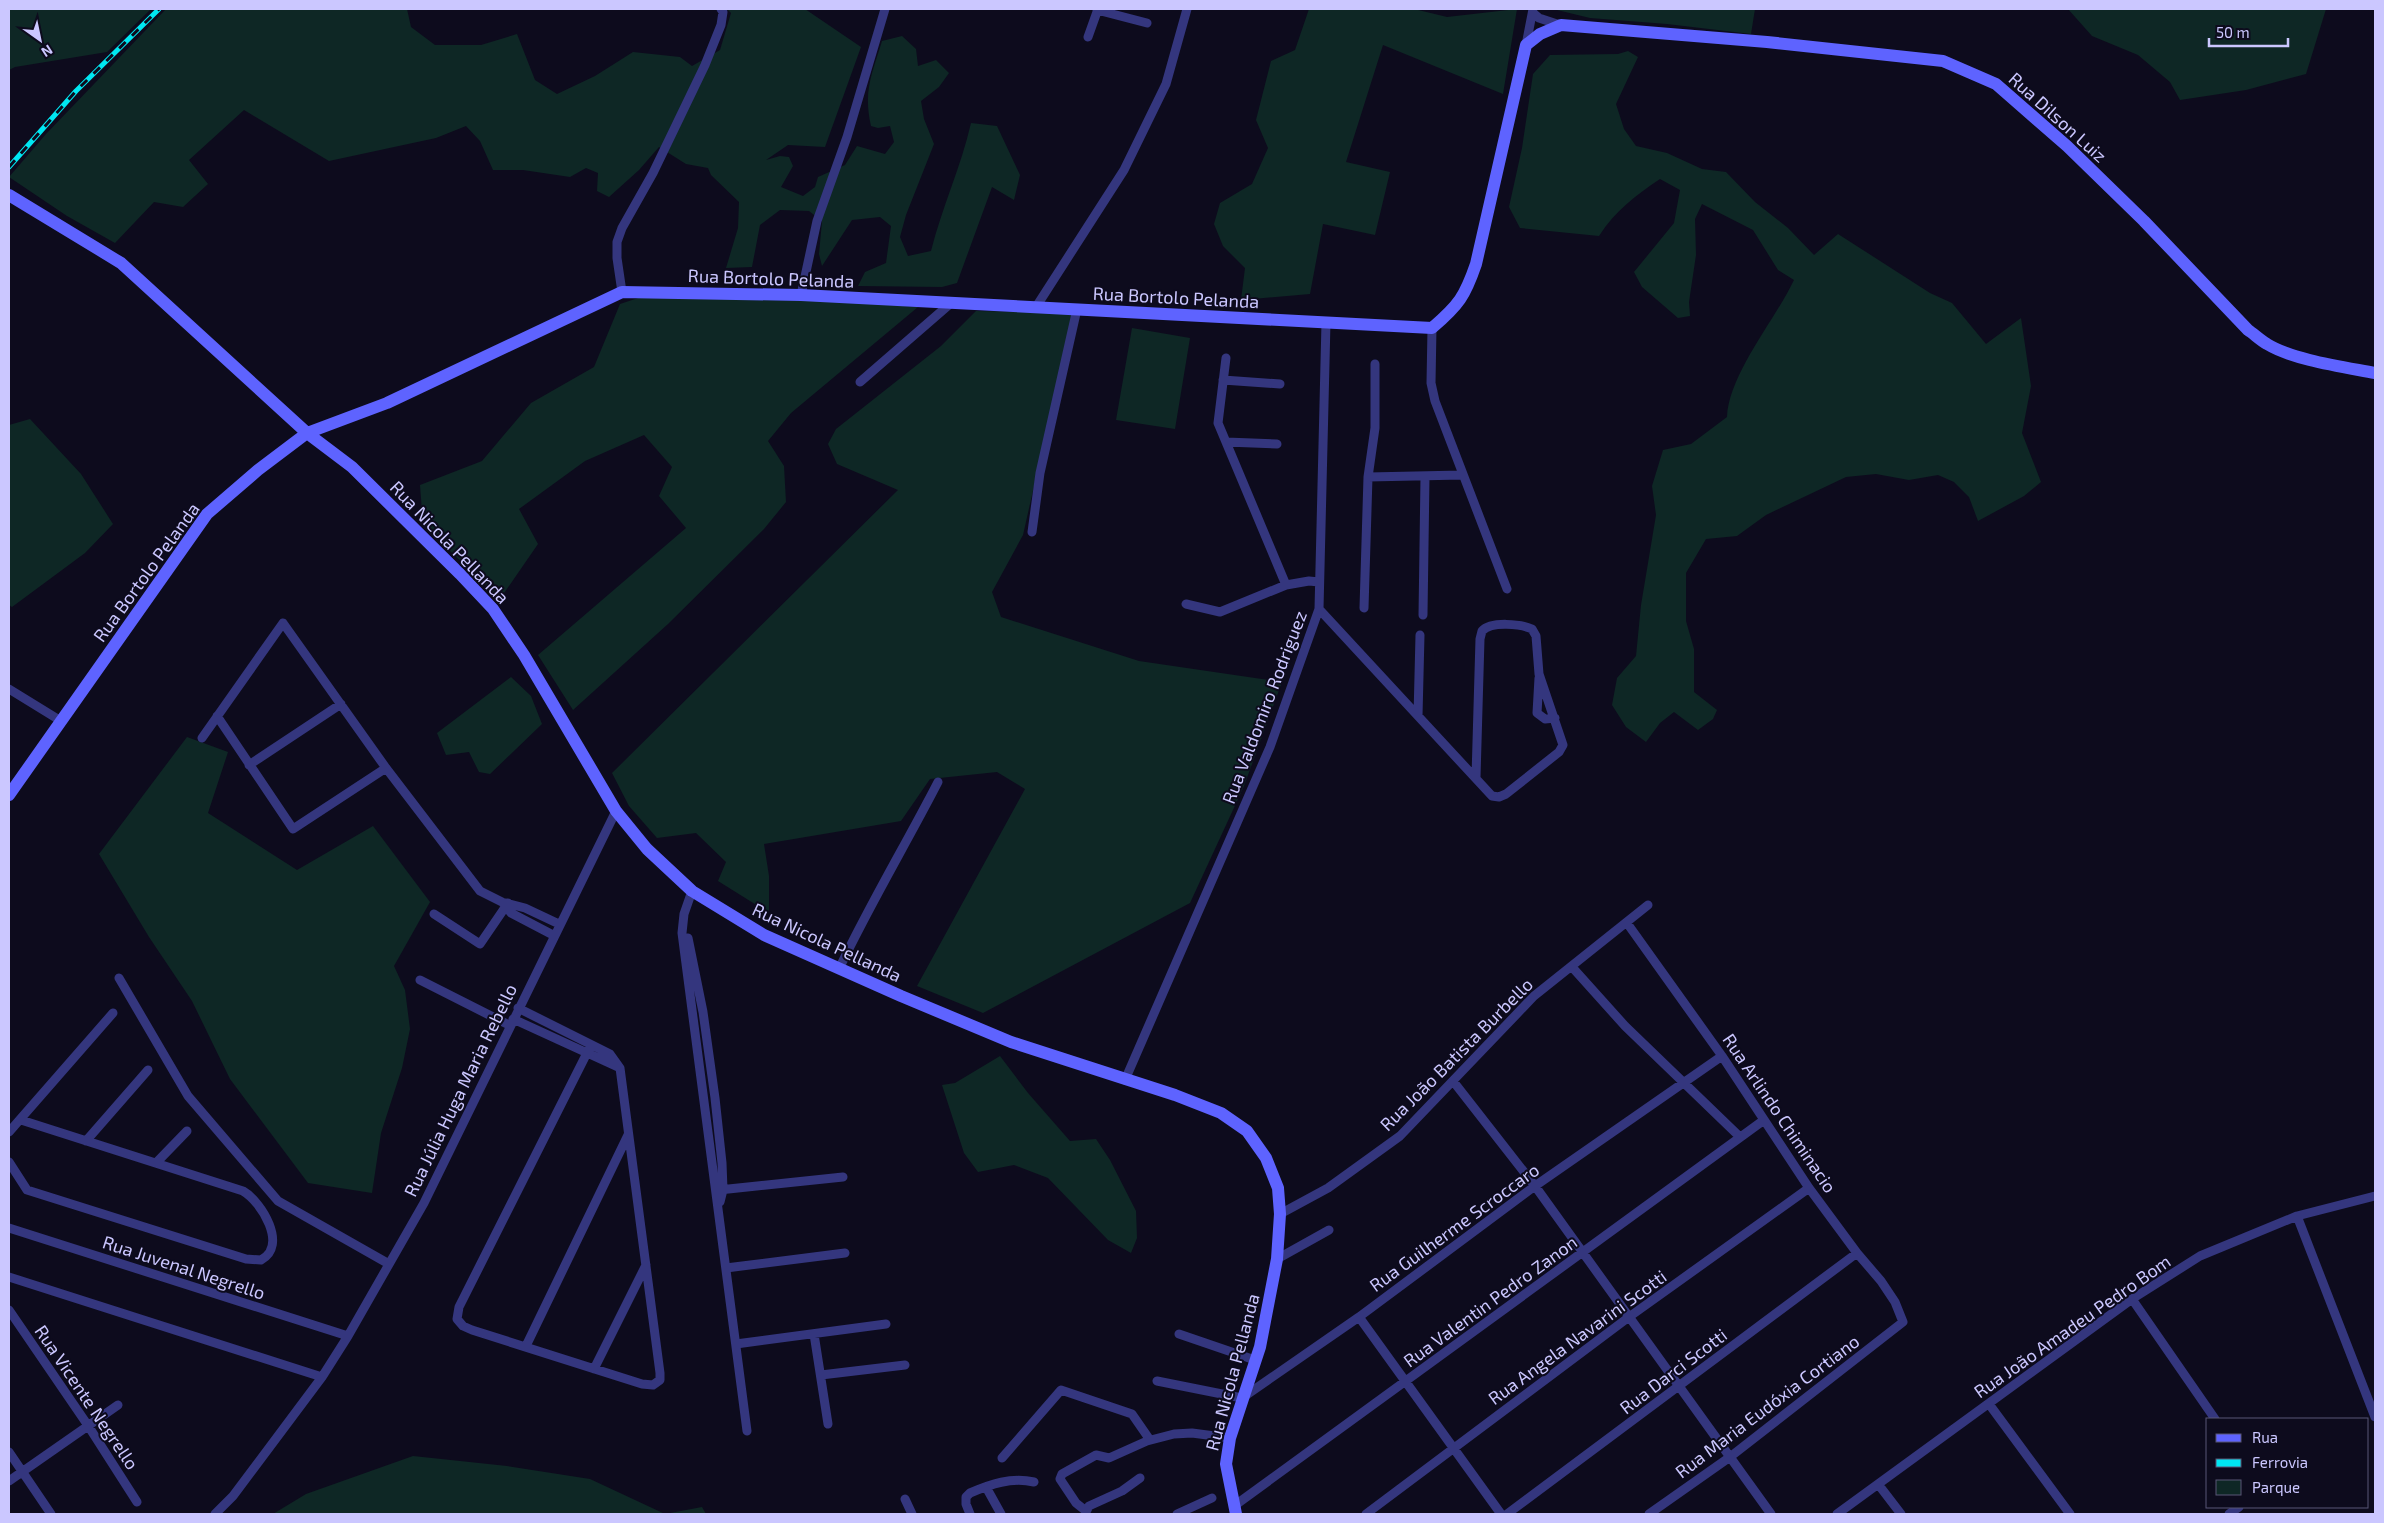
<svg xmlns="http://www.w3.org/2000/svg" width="2384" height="1523" font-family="'Exo 2',sans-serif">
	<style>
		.green { fill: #0e2725 }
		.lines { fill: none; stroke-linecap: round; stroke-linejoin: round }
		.street { stroke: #34367e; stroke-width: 9 }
		.secondary { stroke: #5e63ff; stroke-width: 12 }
		.rail-casing { stroke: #00e7f2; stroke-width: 5 }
		.rail { stroke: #0d0b1d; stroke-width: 3; stroke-dasharray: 9; stroke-linecap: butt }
		.labels { text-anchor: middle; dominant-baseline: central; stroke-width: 4; stroke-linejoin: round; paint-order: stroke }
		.street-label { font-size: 18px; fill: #cbc7ff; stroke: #0d0b1d }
	</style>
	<rect width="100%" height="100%" fill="#0d0b1d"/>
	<path class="green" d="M9,9H151L107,52L15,67L9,70Z
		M166,9H407L411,27L435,45H481L517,34L535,80L557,94L595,76L633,52L680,57L692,66L720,50L731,13L727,9H805L861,47L825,147L788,145L766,160L780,156L789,157L793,166L781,187L803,196L815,187L818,177L845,165L857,146L885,154L894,142L890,126L878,128L871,126C863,91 872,74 882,41L902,36L916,49L918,66L936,60L949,73L939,87L921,101L924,119L934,144L906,215L900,237L908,256L931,251C942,207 961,167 971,123L997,126L1020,175L1014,200L992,187L957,283L942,287L858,286L865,272L886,263L891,226L880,217L852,220L822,266L819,254L822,221L809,211L780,210L760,225L752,267L726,268L738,228L739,202L711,175L708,168L686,164L659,147L639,170L609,197L597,191L598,173L586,168L570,177L523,170H493L480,141L466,126L436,138L329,161L244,110L189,160L208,184L183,207L154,202L115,243L67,216L9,177L46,134Z
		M1309,9H1414L1447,17L1517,9L1503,94L1383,45L1346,162L1390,172L1375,235L1323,224L1310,294L1241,300L1245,268L1223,246L1214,224L1220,203L1252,184L1268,148L1256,120L1271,61L1295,50Z
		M1553,9H1755L1751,34L1667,24L1590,18Z
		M2068,9H2326L2306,74L2246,90L2180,100L2170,82L2138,55L2092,36Z
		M1628,51L1638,57L1616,104L1624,129L1636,146L1667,153L1702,169L1726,172L1755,202L1788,228L1814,255L1838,234L1930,293L1952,303L1986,344L2021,318L2031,386L2022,433L2041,482L2024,496L1978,521L1969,497L1954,482L1938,475L1909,480L1876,474L1846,477L1766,515L1737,536L1706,539L1686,573V621L1694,649V692L1717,710L1713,719L1698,730L1674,712L1660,723L1646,742L1626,727L1612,705L1617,678L1636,656L1641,605L1656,515L1652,486L1663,450L1691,444L1727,417C1729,374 1775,320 1794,280L1778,270L1753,230L1702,204L1695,219L1696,255L1689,302L1690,316L1678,318L1642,287L1634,272L1674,223L1680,190L1660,179C1636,195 1615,211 1599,236L1520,228L1509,207L1522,148L1533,74L1550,55L1618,54Z
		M650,294L766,297L918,307L791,413L768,441L784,466L786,502L764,529L668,624L573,710L538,655L686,528L659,496L672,467L644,435L585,461L519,509L538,544L500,599L423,525L420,485L482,461L531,403L594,367L620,304Z
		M976,311L1073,313L1023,535L992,592L1001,617L1139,661L1282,682L1244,786L1190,903L983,1013L917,986L1025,789L997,772L930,779L901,821L764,844L769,876V913L718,881L726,862L696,833L657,838L629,806L612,773L898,490L837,464L828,444L836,429L941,346Z
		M1132,328L1190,338L1175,429L1116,420Z
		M30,419L81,474L113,524L85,553L12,607L9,605V425Z
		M511,677L531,696L542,724L490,774L479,772L469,752L446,755L437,733Z
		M187,737L228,752L208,813L297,870L373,826L430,902L394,966L405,990L410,1029L402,1068L381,1133L372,1193L308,1183L230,1079L192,1001L149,937L99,854Z
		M1000,1056L1028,1093L1070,1141L1096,1139L1110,1160L1136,1211L1137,1238L1131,1253L1108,1240L1048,1178L1014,1165L978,1172L964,1153L942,1085L955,1083Z
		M413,1456L507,1466L590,1479L665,1514L702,1507L706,1514H273L306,1494Z"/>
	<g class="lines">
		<path class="street" d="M1097,10L1147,23
			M1533,13L1539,18L1560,25
			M1088,37L1098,9
			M1526,45L1533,9
			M622,292L617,258V242L622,228L653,173L705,65L721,25L723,12L721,9
			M801,295L817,221L847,137L885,9
			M1036,307L1124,170L1166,84L1187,9
			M1432,328L1431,383L1435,401L1507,589
			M1226,358L1218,423L1286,585L1309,581L1319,582
			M1223,380L1280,384
			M860,382L951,303
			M1226,442L1277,444
			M1368,477L1462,475
			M1032,532L1040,473L1077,309
			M1186,604L1220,612L1286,585
			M1364,608L1368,477L1375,428V364
			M1319,609L1492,796L1499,797L1506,794L1559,752L1563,745L1539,674L1536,636L1532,629C1521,624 1491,621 1482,631L1480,639L1476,777
			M1423,615L1425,477
			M1539,678L1537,713L1545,719L1555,718
			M9,689L61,721
			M217,716L293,829L386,768
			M1418,716L1420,635
			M202,738L283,623L386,768L480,891L502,902L525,908L559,924
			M249,765L341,704
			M692,891L684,914L682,933L747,1431
			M502,902L511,913L553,935
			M434,914L480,944L508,903
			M1627,923L1722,1056L1809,1188L1857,1253L1881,1281L1895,1302L1903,1322L1730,1457L1649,1514
			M688,938L703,1012L715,1098L722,1163L723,1190L720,1202
			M840,967C870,904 906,844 938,782
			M1572,967L1625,1026L1740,1137
			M119,978L188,1096L278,1201L389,1264
			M420,980L509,1025
			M518,1008L610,1054L620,1068L660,1373V1380L653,1385L642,1384L472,1330L463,1326L457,1319L459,1307L591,1045
			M513,1019L620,1068
			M1125,1080L1270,747L1319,609L1326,322
			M1453,1081L1535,1186L1771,1514
			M9,1132L113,1013
			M86,1141L148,1070
			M9,1162L27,1190L246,1259L261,1260C288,1246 262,1202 243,1191L21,1120
			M156,1163L187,1131
			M719,1190L843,1177
			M1280,1214L1328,1188L1400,1136L1534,996L1648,905
			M2297,1216L2375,1417
			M9,1228L348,1336
			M1277,1259L1329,1230
			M726,1268L845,1253
			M9,1277L322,1377
			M2132,1299L2215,1419
			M9,1310L89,1427L137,1502
			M1359,1317L1501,1514
			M814,1334L828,1424
			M1179,1334L1255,1360
			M736,1344L886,1324
			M526,1346L628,1135
			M594,1369L646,1265
			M821,1375L905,1365
			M1157,1381L1242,1398L1359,1317L1535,1186L1722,1056
			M1989,1404L2070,1514
			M9,1452L51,1514
			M1002,1458L1061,1390L1132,1414L1150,1440
			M9,1481L118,1405
			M1878,1484L1901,1514
			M986,1487L1001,1514
			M905,1499L912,1514
			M1234,1506L1764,1120
			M1086,1511L1076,1503L1060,1479L1062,1474L1096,1455L1109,1458L1147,1441L1174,1434L1192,1433L1230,1438
			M215,1514L233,1496L322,1377L348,1336L424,1203L616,811
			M970,1514L966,1504V1497L970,1493C991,1484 1011,1477 1034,1482
			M1085,1514L1089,1506L1122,1491L1140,1478
			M1177,1514L1212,1498
			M1366,1514L1629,1317L1809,1188
			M1507,1514L1857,1253
			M1837,1514L2132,1299L2200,1256L2297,1216L2375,1196
			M2229,1514L2239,1507"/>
		<path class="secondary" d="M9,195L121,263L307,433L352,467L460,574L493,609L524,655L616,811L647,849L692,891L764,935L901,996L1011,1042L1175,1095L1221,1113L1247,1131L1266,1158L1278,1188L1280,1214L1277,1259L1260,1347L1230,1438L1226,1464L1236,1514
			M9,795L207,514L258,470L307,433L387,403L622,292L801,295L1432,328C1459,305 1465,296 1476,264L1526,45L1540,34L1561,25L1767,42L1943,61L1996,84L2067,146L2144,221L2248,330C2254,334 2260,340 2267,344C2293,360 2344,367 2375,373"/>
		<g class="rail-casing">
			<path id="rail" d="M9,167L76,91L159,9"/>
		</g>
		<use href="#rail" class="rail"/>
	</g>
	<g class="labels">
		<g class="street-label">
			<text transform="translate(2058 117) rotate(42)">Rua Dilson Luiz</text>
			<text transform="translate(771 278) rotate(2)">Rua Bortolo Pelanda</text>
			<text transform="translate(1176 297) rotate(3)">Rua Bortolo Pelanda</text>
			<text transform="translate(450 542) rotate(46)">Rua Nicola Pellanda</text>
			<text transform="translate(146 572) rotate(-54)">Rua Bortolo Pelanda</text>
			<text transform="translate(1264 707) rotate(-69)">Rua Valdomiro Rodriguez</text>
			<text transform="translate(827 942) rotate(25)">Rua Nicola Pellanda</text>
			<text transform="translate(1456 1054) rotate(-45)">Rua João Batista Burbello</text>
			<text transform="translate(460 1090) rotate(-64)">Rua Júlia Huga Maria Rebello</text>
			<text transform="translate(1780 1113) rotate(56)">Rua Arlindo Chiminacio</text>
			<text transform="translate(1454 1227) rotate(-36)">Rua Guilherme Scroccaro</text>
			<text transform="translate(184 1267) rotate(18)">Rua Juvenal Negrello</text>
			<text transform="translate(1490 1301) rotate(-36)">Rua Valentin Pedro Zanon</text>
			<text transform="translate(2072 1326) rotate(-35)">Rua João Amadeu Pedro Bom</text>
			<text transform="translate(1577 1337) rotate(-36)">Rua Angela Navarini Scotti</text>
			<text transform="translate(1673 1371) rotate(-37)">Rua Darci Scotti</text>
			<text transform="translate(1232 1372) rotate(-75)">Rua Nicola Pellanda</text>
			<text transform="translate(87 1397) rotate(56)">Rua Vicente Negrello</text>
			<text transform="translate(1767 1406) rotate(-37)">Rua Maria Eudóxia Cortiano</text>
		</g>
	</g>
	<rect width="2384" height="1523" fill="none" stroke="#cbc7ff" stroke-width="20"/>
	<rect x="2206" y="1418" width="162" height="90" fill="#0d0b1d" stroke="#595677"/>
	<rect x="2216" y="1434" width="25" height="8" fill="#5e63ff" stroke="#595677"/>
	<text x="2252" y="1443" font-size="15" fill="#cbc7ff">Rua</text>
	<rect x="2216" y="1459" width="25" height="8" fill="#00e7f2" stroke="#595677"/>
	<text x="2252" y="1468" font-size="15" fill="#cbc7ff">Ferrovia</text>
	<rect x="2216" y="1480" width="25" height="15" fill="#0e2725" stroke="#595677"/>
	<text x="2252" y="1493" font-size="15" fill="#cbc7ff">Parque</text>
	<g transform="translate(40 40) rotate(147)" stroke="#0d0b1d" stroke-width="4" paint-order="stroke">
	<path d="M0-4L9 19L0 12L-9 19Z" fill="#cbc7ff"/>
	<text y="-8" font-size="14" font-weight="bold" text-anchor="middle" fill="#cbc7ff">N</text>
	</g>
	<path d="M2209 38v8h79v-8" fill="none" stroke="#cbc7ff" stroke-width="2.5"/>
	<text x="2216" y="38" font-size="15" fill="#cbc7ff" stroke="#0d0b1d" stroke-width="4" paint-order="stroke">50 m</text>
</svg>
